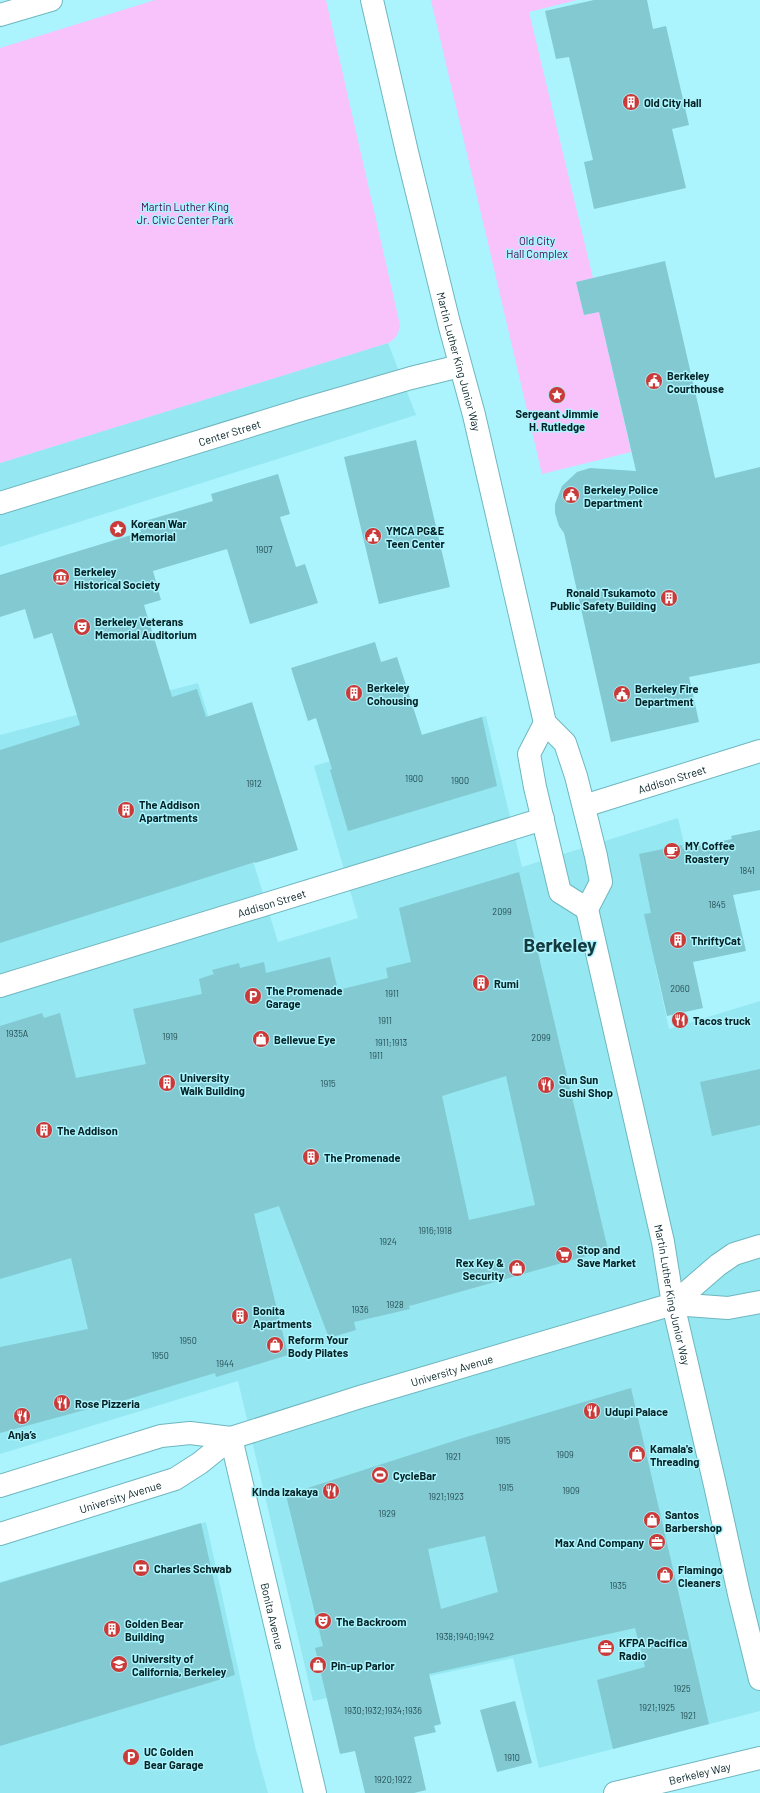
<svg xmlns="http://www.w3.org/2000/svg" width="760" height="1793" font-family="Barlow,sans-serif">
	<style>
		.built { fill: #95e7f1 }
		.green { fill: #f8c2fa }
		.building { fill: #82c9d2; fill-rule: evenodd }
		.lines { fill: none; stroke-linecap: round; stroke-linejoin: round }
		.minor-casing { stroke: #6fb6bf; stroke-width: 24 }
		.major-casing { stroke: #6fb6bf; stroke-width: 24 }
		.minor { stroke: #fff; stroke-width: 22 }
		.major { stroke: #fff; stroke-width: 22 }
		.labels { text-anchor: middle; dominant-baseline: central; stroke-width: 3; stroke-linejoin: round; paint-order: stroke }
		.number-label { font-size: 9px; fill: #234c50 }
		.poi-label { font-size: 11px; font-weight: bold; fill: #032225; stroke: #acf4fd; text-anchor: start }
		.park-label { font-size: 11px; fill: #4e0353; stroke: #acf4fd }
		.street-label { font-size: 11px; fill: #032225; stroke: #acf4fd }
		.town-label { font-size: 19px; font-weight: bold; fill: #143a3f; stroke: #acf4fd }
	</style>
	<rect width="100%" height="100%" fill="#acf4fd"/>
	<path class="built" d="M388,343L416,415L0,547V463Z
		M198,683L278,942L358,918L314,766L486,716L522,867L678,818L709,951L655,965L669,1029L760,1001V1711L539,1768L513,1658L313,1701L238,1381L0,1454V735Z
		M206,1522L255,1746L268,1793H0V1582Z"/>
	<path class="green" d="M155,0H326L400,325C398,334 397,338 388,343L0,463V48Z
		M431,0H577L529,12L593,278L576,282L584,315L599,312L631,452L542,474Z"/>
	<path class="building" d="M594,0H647L653,29L666,26L689,125L672,129L686,188L594,209L584,162L593,160L569,57L556,59L545,11Z
		M665,261L715,478L760,467V663L689,677L699,722L611,742L564,533L559,526L555,513V504L562,486L577,472L590,468L636,471L599,312L584,315L576,282Z
		M416,440L450,587L379,604L344,457Z
		M278,474L290,514L280,517L296,567L305,564L318,603L250,624L227,549L153,571L161,600L144,605L172,697L197,689L206,717L252,702L298,850L255,863V862L0,943V750L80,725L52,633L34,639L25,609L0,617V575L141,532L138,523L213,501L211,494Z
		M375,642L381,662L397,657L422,735L482,717L497,786L348,831L330,770L332,769L316,718L308,721L291,668Z
		M760,830V890L733,895L746,951L693,962L703,1008L667,1016L644,914L651,913L639,854L682,845L683,849L732,839L731,836Z
		M519,872L608,1250L413,1305L409,1306L410,1309L354,1322L356,1330L329,1338L279,1206L254,1214L288,1355L216,1377L215,1373L92,1410V1408L0,1433V1347L88,1329L71,1258L0,1279V1026L42,1013L44,1018L60,1013L76,1078L146,1064L133,1009L202,994L199,979L214,974L212,970L239,963L240,968L264,962L266,973L330,957L338,990L388,978L386,968L411,962L399,908ZM506,1076L535,1205L469,1220L442,1096Z
		M760,1069V1125L712,1136L700,1082Z
		M631,1388L709,1724L613,1749L597,1680L645,1667L635,1628L429,1674L441,1724L434,1726L436,1732L414,1737L426,1790L414,1793H365L355,1751L340,1754L315,1648L323,1646L286,1495L463,1438ZM485,1536L498,1592L441,1609L428,1549Z
		M201,1523L235,1675L0,1746V1583Z
		M515,1701L532,1763L497,1772L480,1710Z"/>
	<g class="lines">
		<g class="minor-casing">
			<g id="minor">
				<path id="s1" d="M372,0L407,152L449,323L474,415L545,723L565,743L576,776L596,856L601,882L587,909L663,1242L673,1304L687,1364L715,1485L739,1594L760,1679"/>
				<path d="M0,15L51,0"/>
				<path id="s2" d="M0,503L301,410L411,378L460,366"/>
				<path d="M545,723L529,754L535,787L560,892L587,909"/>
				<path id="s3" d="M584,806L760,751"/>
				<path id="s4" d="M0,986L543,819"/>
				<path id="s5" d="M231,1438L315,1793"/>
				<path id="s6" d="M615,1793L760,1758"/>
			</g>
		</g>
		<g class="major-casing">
			<g id="major">
				<path d="M673,1304L718,1265L734,1254L760,1246"/>
				<path d="M0,1486L161,1436L190,1433L231,1438"/>
				<path id="s7" d="M0,1534L175,1479L200,1463L231,1438L360,1397L673,1304L728,1308L760,1302"/>
			</g>
		</g>
		<use href="#minor" class="minor"/>
		<use href="#major" class="major"/>
	</g>
	<defs>
		<g id="building-disc" transform="scale(0.9)"><circle r="9.5" fill="#c93a39" stroke="#acf4fd"/><path d="M-4-6H4V6H1V3H-1V6H-4ZM-2.5-4.3h1.7v1.8h-1.7ZM.8-4.3h1.7v1.8H.8ZM-2.5-1h1.7V.8h-1.7ZM.8-1h1.7V.8H.8Z" fill="#fff"/></g>
		<g id="civic-disc" transform="scale(0.9)"><circle r="9.5" fill="#c93a39" stroke="#acf4fd"/><path d="M-.6-6.5H3V-4.5H.6V-3L4-1V1h2V6H-6V1h2V-1L-.6-3ZM-1.2 2.5V6h2.4V2.5Z" fill="#fff"/></g>
		<g id="sight-disc" transform="scale(0.9)"><circle r="9.5" fill="#c93a39" stroke="#acf4fd"/><path d="M0-6L1.8-2.2L6-1.7L2.9 1.2L3.7 5.4L0 3.3L-3.7 5.4L-2.9 1.2L-6-1.7L-1.8-2.2Z" fill="#fff"/></g>
		<g id="museum-disc" transform="scale(0.9)"><circle r="9.5" fill="#c93a39" stroke="#acf4fd"/><path d="M0-6L6-3V-2H-6V-3ZM-5-1h2V3h-2ZM-1-1h2V3h-2ZM3-1h2V3H3ZM-6 4H6V6H-6Z" fill="#fff"/></g>
		<g id="theatre-disc" transform="scale(0.9)"><circle r="9.5" fill="#c93a39" stroke="#acf4fd"/><path d="M-5-5.5Q0-4 5-5.5V0Q5 5 0 6Q-5 5-5 0ZM-3.3-2.5H-1v1.5H-3.3ZM1-2.5H3.3v1.5H1ZM-2.8 1Q0 5.5 2.8 1Z" fill="#fff"/></g>
		<g id="cafe-disc" transform="scale(0.9)"><circle r="9.5" fill="#c93a39" stroke="#acf4fd"/><path d="M-5.5-4.5H6V0H3Q3 3.5 0 3.5H-2.5Q-5.5 3.5-5.5 0ZM3-3.2v2h1.7v-2ZM-6 4.5H4V6H-6Z" fill="#fff"/></g>
		<g id="parking-disc" transform="scale(0.9)"><circle r="9.5" fill="#c93a39" stroke="#acf4fd"/><path d="M-3.5-5.5H1a3.5 3.5 0 0 1 0 7H-1V5.5H-3.5ZM-1-3.4V-.6H.8a1.4 1.4 0 0 0 0-2.8Z" fill="#fff"/></g>
		<g id="restaurant-disc" transform="scale(0.9)"><circle r="9.5" fill="#c93a39" stroke="#acf4fd"/><path d="M-5-6h1v4h1v-4h1v4h1v-4h1v5L-1.5 .5V6h-2V.5L-5-1ZM5-6V6H3V1.5H1.5Q1.5-4 5-6Z" fill="#fff"/></g>
		<g id="shop-disc" transform="scale(0.9)"><circle r="9.5" fill="#c93a39" stroke="#acf4fd"/><path d="M-5-2.5h2.3a2.7 3.5 0 0 1 5.4 0H5L5.5 6h-11ZM-1.5-2.5h3a1.5 2.3 0 0 0-3 0Z" fill="#fff"/></g>
		<g id="supermarket-disc" transform="scale(0.9)"><circle r="9.5" fill="#c93a39" stroke="#acf4fd"/><path d="M-6-5.5h2.5l.6 2H6L4.5 2H-2.5L-4.4-4H-6ZM-1.5 3.2a1.3 1.3 0 1 0 .1 0ZM3 3.2a1.3 1.3 0 1 0 .1 0Z" fill="#fff"/></g>
		<g id="stadium-disc" transform="scale(0.9)"><circle r="9.5" fill="#c93a39" stroke="#acf4fd"/><path d="M0-5a6.5 5 0 1 0 0 10a6.5 5 0 1 0 0-10ZM-3.5-1.8h7v3.6h-7Z" fill="#fff"/></g>
		<g id="office-disc" transform="scale(0.9)"><circle r="9.5" fill="#c93a39" stroke="#acf4fd"/><path d="M-6-3h4V-5.5h4V-3h4V5H-6ZM-1-4.5V-3h2v-1.5ZM-6 0V1H6V0Z" fill="#fff"/></g>
		<g id="bank-disc" transform="scale(0.9)"><circle r="9.5" fill="#c93a39" stroke="#acf4fd"/><path d="M-6-4H6V4H-6ZM0-2.3a2.3 2.3 0 1 0 0 4.6a2.3 2.3 0 1 0 0-4.6Z" fill="#fff"/></g>
		<g id="university-disc" transform="scale(0.9)"><circle r="9.5" fill="#c93a39" stroke="#acf4fd"/><path d="M0-5L7-2L0 1L-7-2ZM-4 1L0 2.5L4 1V4Q0 6-4 4Z" fill="#fff"/></g>
	</defs>
	<g fill-rule="evenodd">
		<use href="#building-disc" x="631" y="102"/>
		<use href="#civic-disc" x="654" y="381"/>
		<use href="#sight-disc" x="557" y="395"/>
		<use href="#civic-disc" x="571" y="495"/>
		<use href="#sight-disc" x="118" y="529"/>
		<use href="#civic-disc" x="373" y="536"/>
		<use href="#museum-disc" x="61" y="577"/>
		<use href="#building-disc" x="669" y="598"/>
		<use href="#theatre-disc" x="82" y="627"/>
		<use href="#building-disc" x="354" y="693"/>
		<use href="#civic-disc" x="622" y="694"/>
		<use href="#building-disc" x="126" y="810"/>
		<use href="#cafe-disc" x="672" y="851"/>
		<use href="#building-disc" x="678" y="940"/>
		<use href="#building-disc" x="481" y="983"/>
		<use href="#parking-disc" x="253" y="996"/>
		<use href="#restaurant-disc" x="680" y="1020"/>
		<use href="#shop-disc" x="261" y="1039"/>
		<use href="#building-disc" x="167" y="1083"/>
		<use href="#restaurant-disc" x="546" y="1085"/>
		<use href="#building-disc" x="44" y="1130"/>
		<use href="#building-disc" x="311" y="1157"/>
		<use href="#supermarket-disc" x="564" y="1255"/>
		<use href="#shop-disc" x="517" y="1268"/>
		<use href="#building-disc" x="240" y="1316"/>
		<use href="#shop-disc" x="275" y="1345"/>
		<use href="#restaurant-disc" x="62" y="1403"/>
		<use href="#restaurant-disc" x="592" y="1411"/>
		<use href="#restaurant-disc" x="22" y="1416"/>
		<use href="#shop-disc" x="637" y="1454"/>
		<use href="#stadium-disc" x="380" y="1475"/>
		<use href="#restaurant-disc" x="331" y="1491"/>
		<use href="#shop-disc" x="652" y="1520"/>
		<use href="#office-disc" x="657" y="1542"/>
		<use href="#bank-disc" x="141" y="1568"/>
		<use href="#shop-disc" x="665" y="1575"/>
		<use href="#theatre-disc" x="323" y="1621"/>
		<use href="#building-disc" x="112" y="1629"/>
		<use href="#office-disc" x="606" y="1648"/>
		<use href="#university-disc" x="119" y="1664"/>
		<use href="#shop-disc" x="318" y="1665"/>
		<use href="#parking-disc" x="131" y="1757"/>
	</g>
	<g class="labels">
		<g class="number-label">
			<text x="264" y="549">1907</text>
			<text x="414" y="778">1900</text>
			<text x="460" y="780">1900</text>
			<text x="254" y="783">1912</text>
			<text x="747" y="870">1841</text>
			<text x="717" y="904">1845</text>
			<text x="502" y="911">2099</text>
			<text x="680" y="988">2060</text>
			<text x="392" y="993">1911</text>
			<text x="385" y="1020">1911</text>
			<text x="17" y="1033">1935A</text>
			<text x="170" y="1036">1919</text>
			<text x="541" y="1037">2099</text>
			<text x="391" y="1042">1911;1913</text>
			<text x="376" y="1055">1911</text>
			<text x="328" y="1083">1915</text>
			<text x="435" y="1230">1916;1918</text>
			<text x="388" y="1241">1924</text>
			<text x="395" y="1304">1928</text>
			<text x="360" y="1309">1936</text>
			<text x="188" y="1340">1950</text>
			<text x="160" y="1355">1950</text>
			<text x="225" y="1363">1944</text>
			<text x="503" y="1440">1915</text>
			<text x="565" y="1454">1909</text>
			<text x="453" y="1456">1921</text>
			<text x="506" y="1487">1915</text>
			<text x="571" y="1490">1909</text>
			<text x="446" y="1496">1921;1923</text>
			<text x="387" y="1513">1929</text>
			<text x="618" y="1585">1935</text>
			<text x="465" y="1636">1938;1940;1942</text>
			<text x="682" y="1688">1925</text>
			<text x="657" y="1707">1921;1925</text>
			<text x="383" y="1710">1930;1932;1934;1936</text>
			<text x="688" y="1715">1921</text>
			<text x="512" y="1757">1910</text>
			<text x="393" y="1779">1920;1922</text>
		</g>
		<g class="poi-label">
			<text x="644" y="102">Old City Hall</text>
			<text x="667" y="375">Berkeley<tspan x="667" dy="13">Courthouse</tspan></text>
			<text x="557" y="413" text-anchor="middle">Sergeant Jimmie<tspan x="557" dy="13">H. Rutledge</tspan></text>
			<text x="584" y="489">Berkeley Police<tspan x="584" dy="13">Department</tspan></text>
			<text x="131" y="523">Korean War<tspan x="131" dy="13">Memorial</tspan></text>
			<text x="386" y="530">YMCA PG&amp;E<tspan x="386" dy="13">Teen Center</tspan></text>
			<text x="74" y="571">Berkeley<tspan x="74" dy="13">Historical Society</tspan></text>
			<text x="656" y="592" text-anchor="end">Ronald Tsukamoto<tspan x="656" dy="13">Public Safety Building</tspan></text>
			<text x="95" y="621">Berkeley Veterans<tspan x="95" dy="13">Memorial Auditorium</tspan></text>
			<text x="367" y="687">Berkeley<tspan x="367" dy="13">Cohousing</tspan></text>
			<text x="635" y="688">Berkeley Fire<tspan x="635" dy="13">Department</tspan></text>
			<text x="139" y="804">The Addison<tspan x="139" dy="13">Apartments</tspan></text>
			<text x="685" y="845">MY Coffee<tspan x="685" dy="13">Roastery</tspan></text>
			<text x="691" y="940">ThriftyCat</text>
			<text x="494" y="983">Rumi</text>
			<text x="266" y="990">The Promenade<tspan x="266" dy="13">Garage</tspan></text>
			<text x="693" y="1020">Tacos truck</text>
			<text x="274" y="1039">Bellevue Eye</text>
			<text x="180" y="1077">University<tspan x="180" dy="13">Walk Building</tspan></text>
			<text x="559" y="1079">Sun Sun<tspan x="559" dy="13">Sushi Shop</tspan></text>
			<text x="57" y="1130">The Addison</text>
			<text x="324" y="1157">The Promenade</text>
			<text x="577" y="1249">Stop and<tspan x="577" dy="13">Save Market</tspan></text>
			<text x="504" y="1262" text-anchor="end">Rex Key &amp;<tspan x="504" dy="13">Security</tspan></text>
			<text x="253" y="1310">Bonita<tspan x="253" dy="13">Apartments</tspan></text>
			<text x="288" y="1339">Reform Your<tspan x="288" dy="13">Body Pilates</tspan></text>
			<text x="75" y="1403">Rose Pizzeria</text>
			<text x="605" y="1411">Udupi Palace</text>
			<text x="22" y="1434" text-anchor="middle">Anja’s</text>
			<text x="650" y="1448">Kamala's<tspan x="650" dy="13">Threading</tspan></text>
			<text x="393" y="1475">CycleBar</text>
			<text x="318" y="1491" text-anchor="end">Kinda Izakaya</text>
			<text x="665" y="1514">Santos<tspan x="665" dy="13">Barbershop</tspan></text>
			<text x="644" y="1542" text-anchor="end">Max And Company</text>
			<text x="154" y="1568">Charles Schwab</text>
			<text x="678" y="1569">Flamingo<tspan x="678" dy="13">Cleaners</tspan></text>
			<text x="336" y="1621">The Backroom</text>
			<text x="125" y="1623">Golden Bear<tspan x="125" dy="13">Building</tspan></text>
			<text x="619" y="1642">KFPA Pacifica<tspan x="619" dy="13">Radio</tspan></text>
			<text x="132" y="1658">University of<tspan x="132" dy="13">California, Berkeley</tspan></text>
			<text x="331" y="1665">Pin-up Parlor</text>
			<text x="144" y="1751">UC Golden<tspan x="144" dy="13">Bear Garage</tspan></text>
		</g>
		<g class="park-label">
			<text x="185" y="206">Martin Luther King<tspan x="185" dy="13">Jr. Civic Center Park</tspan></text>
			<text x="537" y="240">Old City<tspan x="537" dy="13">Hall Complex</tspan></text>
		</g>
		<g class="street-label">
			<text stroke="none"><textPath href="#s1" startOffset="372">Martin Luther King Junior Way</textPath></text>
			<text stroke="none"><textPath href="#s2" startOffset="240">Center Street</textPath></text>
			<text stroke="none"><textPath href="#s3" startOffset="92">Addison Street</textPath></text>
			<text stroke="none"><textPath href="#s4" startOffset="284">Addison Street</textPath></text>
			<text stroke="none"><textPath href="#s1" startOffset="1341">Martin Luther King Junior Way</textPath></text>
			<text stroke="none"><textPath href="#s7" startOffset="484">University Avenue</textPath></text>
			<text stroke="none"><textPath href="#s7" startOffset="126">University Avenue</textPath></text>
			<text stroke="none"><textPath href="#s5" startOffset="183">Bonita Avenue</textPath></text>
			<text stroke="none"><textPath href="#s6" startOffset="87">Berkeley Way</textPath></text>
		</g>
		<g class="town-label">
			<text x="560" y="944">Berkeley</text>
		</g>
	</g>
</svg>
